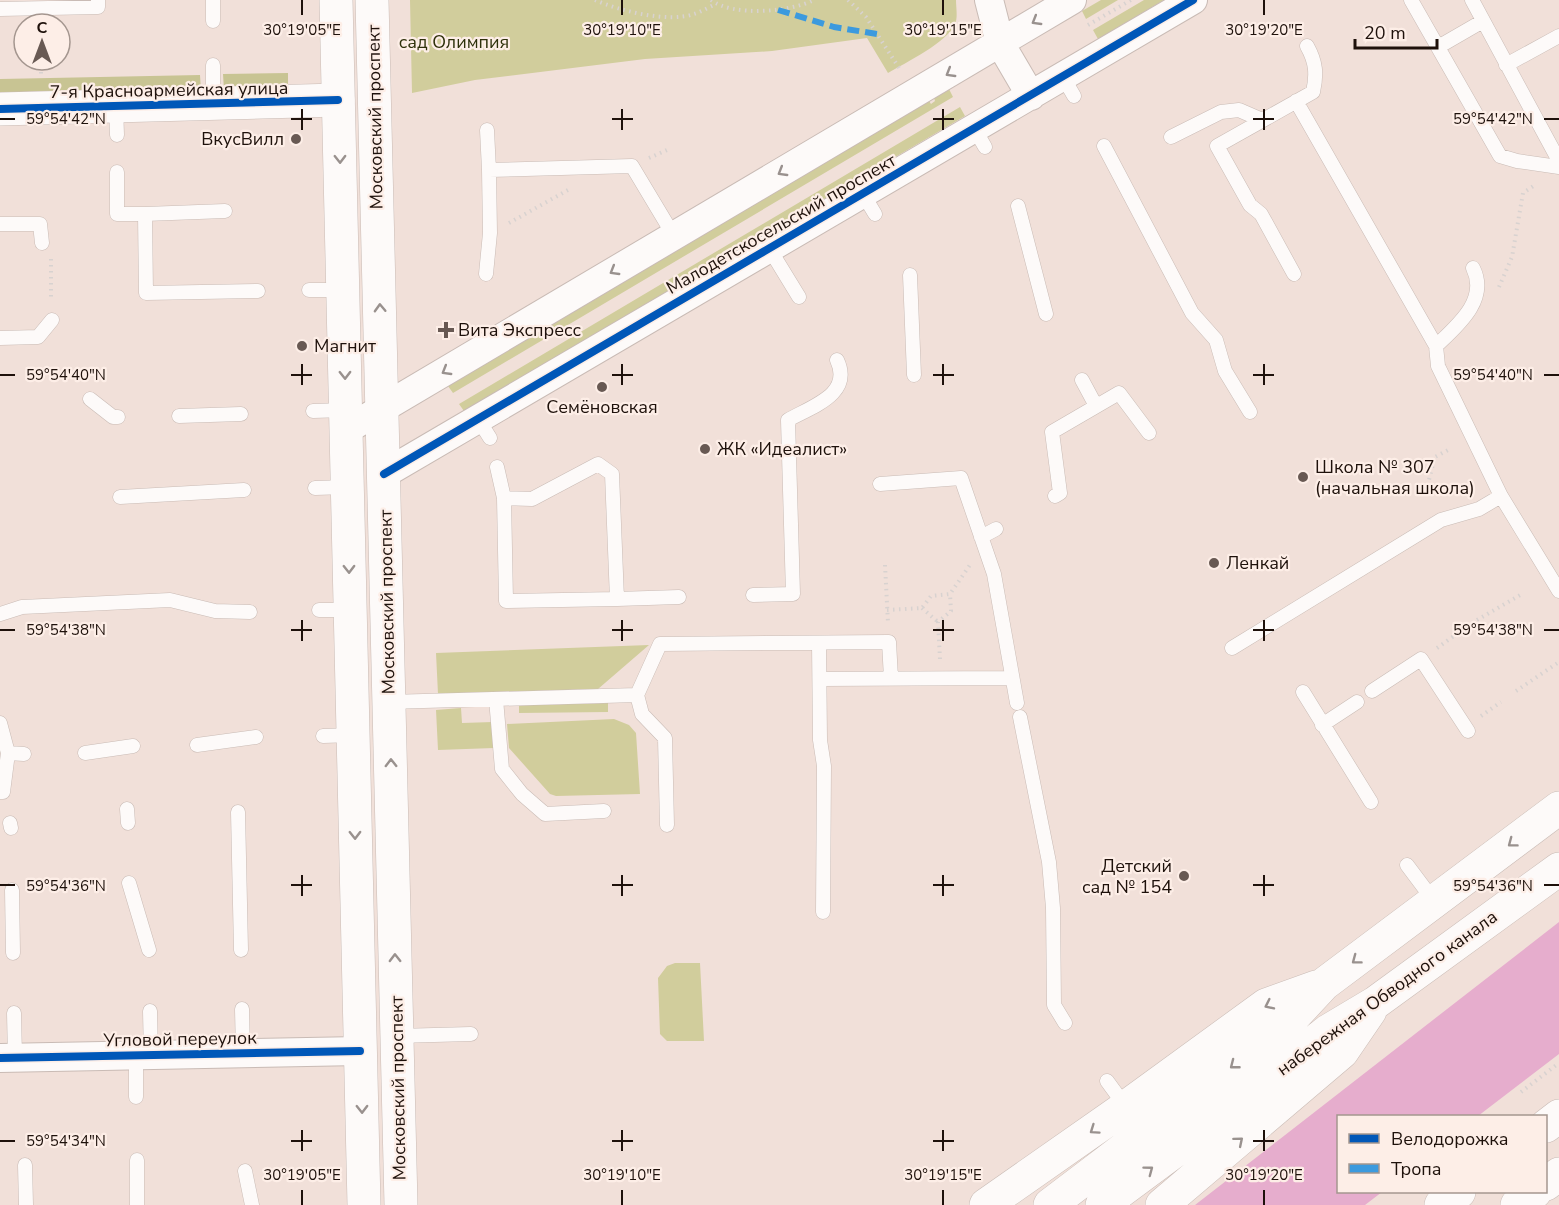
<svg xmlns="http://www.w3.org/2000/svg" width="1559" height="1205" font-family="'Nunito Sans',sans-serif">
	<style>
		.green { fill: #d1cd9c }
		.forest { fill: #c8c493 }
		.water { fill: #e6adcd }
		.lines { fill: none; stroke-linecap: round; stroke-linejoin: round }
		.lane-casing { stroke: #c9bbb5; stroke-width: 15 }
		.street-casing { stroke: #c9bbb5; stroke-width: 30 }
		.secondary-casing { stroke: #c9bbb5; stroke-width: 34 }
		.primary-casing { stroke: #c9bbb5; stroke-width: 34 }
		.path { stroke: #d8d2d0; stroke-width: 4; stroke-dasharray: 1.5 4.5; stroke-linecap: butt }
		.lane { stroke: #fdfaf9; stroke-width: 14 }
		.street { stroke: #fdfaf9; stroke-width: 28 }
		.secondary { stroke: #fdfaf9; stroke-width: 33 }
		.primary { stroke: #fdfaf9; stroke-width: 33 }
		.quiet { stroke: #3c9ade; stroke-width: 6; stroke-dasharray: 12 6; stroke-linecap: butt }
		.cycleway-casing { stroke: #fdeee7; stroke-width: 11 }
		.cycleway { stroke: #0057b8; stroke-width: 8 }
		.oneway { stroke: #99918e }
		.ticks { fill: none; stroke: #1e110b; stroke-width: 2 }
		.poi-dot { fill: #685953; stroke: #fdeee7; stroke-width: 2 }
		.labels { text-anchor: middle; dominant-baseline: central; stroke-width: 4.5; stroke-linejoin: round; paint-order: stroke }
		.park-label { font-size: 18px; fill: #2e310b; stroke: #fdeee7 }
		.street-label { font-size: 18px; fill: #1e110b; stroke: #fdeee7 }
		.poi-label { font-size: 18px; fill: #1e110b; stroke: #fdeee7; text-anchor: start }
		.ticks-label { font-size: 15px; text-anchor: middle; fill: #1e110b; stroke: #fdeee7; stroke-width: 4.5; stroke-linejoin: round; paint-order: stroke }
	</style>
	<rect width="100%" height="100%" fill="#f1e0d9"/>
	<path class="green" d="M410,0H956C956,7 958,18 955,24C948,42 905,63 888,73L867,38L772,51L645,59L475,80L412,93Z
		M1101,0H1118L1086,19L1082,11Z
		M1144,0H1164L1098,39L1093,30Z
		M949,89L953,97L453,393L448,386L929,101L931,104L935,101L934,98Z
		M960,107L965,116L464,411L459,404Z
		M649,645L598,689L438,694L436,653Z
		M608,703V712L519,713V705Z
		M461,708L462,723L493,722L494,748L438,750L436,710Z
		M614,719L629,725L636,733L640,794L556,796L550,794L509,748L507,724Z
		M675,963H700L704,1041H667L660,1034L658,978L667,966Z"/>
	<path class="forest" d="M288,73V89L224,90L223,74Z
		M200,75L201,91L0,96V79Z"/>
	<path class="water" d="M1559,922V1054L1478,1116H1338V1192H1382L1365,1205H1195Z"/>
	<g class="lines">
		<g class="lane-casing">
			<path id="lane" d="M213,0V21
				M1411,0L1500,156L1517,161L1559,167
				M1472,0L1559,161
				M0,9L98,7V0
				M1438,47L1483,21
				M213,65V103
				M1506,65L1559,36
				M1063,77L1074,96
				M1296,101L1436,346L1438,366L1501,496L1559,591
				M116,106L117,135
				M974,128L985,147
				M487,130L489,170
				M1171,137L1221,112L1239,110L1262,120
				M1104,146L1192,313L1216,340L1225,371L1250,412
				M117,172V214H145L146,293L258,291
				M863,194L875,214
				M1018,206L1046,314
				M145,214L225,211
				M0,224H40L42,243
				M769,248L799,297
				M486,274L490,233L489,170L632,166L674,236
				M1294,274L1261,214L1250,205L1217,146L1313,92C1317,74 1316,62 1307,46
				M910,275L914,375
				M309,290H342
				M0,338L38,337L52,320
				M1436,346C1457,326 1489,300 1473,268
				M1082,380L1096,406
				M90,399L113,417H118
				M313,411L345,410
				M179,416L241,414
				M478,419L490,438
				M497,467L504,498L506,601L617,599L612,474L598,464L532,499L504,498
				M880,484L961,478L994,574L1017,703
				M315,488L347,487
				M1055,496L1060,493L1052,432L1119,393L1149,433
				M120,497L244,490
				M981,537L996,529
				M753,595L793,594L788,420C813,406 853,394 837,360
				M617,599L679,597
				M319,610H350
				M0,614L22,607L170,600L215,611L250,612
				M819,643L820,740L824,766L823,912
				M1232,648L1441,520L1479,509L1501,496
				M820,679L1012,678
				M1372,691L1421,659L1468,731
				M1303,692L1371,802
				M637,695L660,644L889,642L891,678
				M496,699L502,769L522,794L545,814L604,811
				M389,702L637,695L642,714L665,738L667,825
				M1020,717L1049,862L1053,908L1054,1005L1065,1023
				M0,723L8,753L3,792H0
				M1322,725L1357,702
				M323,736L353,735
				M197,745L256,737
				M8,753L24,754
				M85,753L133,746
				M127,809L128,823
				M238,812L241,950
				M10,823L11,828
				M1407,865L1434,901
				M129,883L149,950
				M12,890L13,953
				M242,1009L243,1053
				M150,1011L151,1055
				M14,1013L15,1057
				M397,1036L471,1034
				M136,1055V1097
				M1107,1081L1126,1107
				M137,1160V1205
				M25,1165L26,1205
				M245,1171L252,1205"/>
		</g>
		<g class="street-casing">
			<path id="street" d="M989,0L1000,43L1031,96
				M346,430L1072,0
				M384,474L1193,0
				M0,1058L360,1051"/>
		</g>
		<g class="secondary-casing">
			<path id="secondary" d="M0,109L338,100
				M1546,1126L1559,1116
				M1546,1184L1559,1174
				M986,1205L1126,1107L1266,1005L1316,987
				M1050,1205L1283,1028L1324,984L1559,808
				M1102,1205L1203,1130L1328,1031L1375,1003L1559,869
				M1162,1205L1342,1052L1370,1011
				M1441,1205L1459,1192
				M1517,1205L1535,1192"/>
		</g>
		<g class="primary-casing">
			<path id="primary" d="M336,0L364,1205
				M372,0L401,1205"/>
		</g>
		<path class="path" d="M595,0C620,11 668,23 694,14C701,12 709,7 716,4
			M711,0C733,17 790,12 814,0
			M848,0L866,17L901,71
			M1088,25L1131,0
			M41,60V74
			M649,158L667,150
			M509,223L568,190
			M51,259V300
			M1499,287L1512,257L1523,193L1535,185
			M1426,491L1435,457L1450,449
			M885,565L888,623
			M922,608L938,622
			M887,610L922,608L931,596L950,594L970,565
			M1477,620L1522,594
			M1437,648L1461,631
			M940,659L938,622L951,611L950,594
			M1516,691L1559,662
			M1481,716L1501,702
			M1521,1092L1559,1063"/>
		<use href="#lane" class="lane"/>
		<use href="#street" class="street"/>
		<use href="#secondary" class="secondary"/>
		<use href="#primary" class="primary"/>
		<path class="quiet" d="M778,10L834,27L877,34"/>
		<g class="cycleway-casing">
			<path id="cycleway" d="M0,109L338,100
				M384,474L1193,0
				M0,1058L360,1051"/>
		</g>
		<use href="#cycleway" class="cycleway"/>
	</g>
	<defs><path id="oneway-chevron" d="M-2-3.5L2.5 0L-2 3.5" fill="none" stroke-width="1.6" stroke-linecap="round" stroke-linejoin="round" transform="scale(1.5)"/></defs>
	<g class="oneway">
		<use href="#oneway-chevron" transform="translate(1036 21) rotate(149)"/>
		<use href="#oneway-chevron" transform="translate(950 73) rotate(149)"/>
		<use href="#oneway-chevron" transform="translate(340 159) rotate(89)"/>
		<use href="#oneway-chevron" transform="translate(782 172) rotate(149)"/>
		<use href="#oneway-chevron" transform="translate(614 271) rotate(149)"/>
		<use href="#oneway-chevron" transform="translate(380 308) rotate(-92)"/>
		<use href="#oneway-chevron" transform="translate(446 371) rotate(149)"/>
		<use href="#oneway-chevron" transform="translate(345 375) rotate(89)"/>
		<use href="#oneway-chevron" transform="translate(349 569) rotate(89)"/>
		<use href="#oneway-chevron" transform="translate(391 763) rotate(-91)"/>
		<use href="#oneway-chevron" transform="translate(355 835) rotate(89)"/>
		<use href="#oneway-chevron" transform="translate(1512 843) rotate(143)"/>
		<use href="#oneway-chevron" transform="translate(395 958) rotate(-91)"/>
		<use href="#oneway-chevron" transform="translate(1356 960) rotate(143)"/>
		<use href="#oneway-chevron" transform="translate(1269 1005) rotate(154)"/>
		<use href="#oneway-chevron" transform="translate(1234 1065) rotate(142)"/>
		<use href="#oneway-chevron" transform="translate(362 1109) rotate(89)"/>
		<use href="#oneway-chevron" transform="translate(1094 1130) rotate(145)"/>
		<use href="#oneway-chevron" transform="translate(1239 1141) rotate(-40)"/>
		<use href="#oneway-chevron" transform="translate(1149 1170) rotate(-37)"/>
	</g>
	<path class="ticks" d="M302,0V15M622,0V15M943,0V15M1264,0V15M302,109V130M622,109V130M943,109V130M1264,109V130M0,119H15M291,119H312M612,119H633M933,119H954M1253,119H1274M1544,119H1559M302,364V385M622,364V385M943,364V385M1264,364V385M0,375H15M291,375H312M612,375H633M933,375H954M1253,375H1274M1544,375H1559M302,620V641M622,620V641M943,620V641M1264,620V641M0,630H15M291,630H312M612,630H633M933,630H954M1253,630H1274M1544,630H1559M302,875V896M622,875V896M943,875V896M1264,875V896M0,885H15M291,885H312M612,885H633M933,885H954M1253,885H1274M1544,885H1559M302,1130V1151M622,1130V1151M943,1130V1151M1264,1130V1151M0,1141H15M291,1141H312M612,1141H633M933,1141H954M1253,1141H1274M302,1190V1205M622,1190V1205M943,1190V1205M1264,1190V1205"/>
	<g class="poi-dot">
		<circle cx="296" cy="139" r="6"/>
		<path d="M443 321h6v6h6v6h-6v6h-6v-6h-6v-6h6z"/>
		<circle cx="302" cy="346" r="6"/>
		<circle cx="602" cy="387" r="6"/>
		<circle cx="705" cy="449" r="6"/>
		<circle cx="1303" cy="477" r="6"/>
		<circle cx="1214" cy="563" r="6"/>
		<circle cx="1184" cy="876" r="6"/>
	</g>
	<g class="labels">
		<g class="park-label">
			<text x="454" y="42">сад Олимпия</text>
		</g>
		<g class="street-label">
			<text transform="translate(169 90) rotate(-1)">7-я Красноармейская улица</text>
			<text transform="translate(375 117) rotate(-91)">Московский проспект</text>
			<text transform="translate(781 224) rotate(-30)">Малодетскосельский проспект</text>
			<text transform="translate(387 602) rotate(-91)">Московский проспект</text>
			<text transform="translate(1387 993) rotate(-36)">набережная Обводного канала</text>
			<text transform="translate(180 1039) rotate(-1)">Угловой переулок</text>
			<text transform="translate(398 1088) rotate(-91)">Московский проспект</text>
		</g>
		<g class="poi-label">
			<text x="284" y="139" text-anchor="end">ВкусВилл</text>
			<text x="458" y="330">Вита Экспресс</text>
			<text x="314" y="346">Магнит</text>
			<text x="602" y="407" text-anchor="middle">Семёновская</text>
			<text x="717" y="449">ЖК «Идеалист»</text>
			<text x="1315" y="467">Школа № 307<tspan x="1315" dy="21">(начальная школа)</tspan></text>
			<text x="1226" y="563">Ленкай</text>
			<text x="1172" y="866" text-anchor="end">Детский<tspan x="1172" dy="21">сад № 154</tspan></text>
		</g>
	</g>
	<g class="ticks-label">
		<text x="302" y="35">30°19'05"E</text>
		<text x="622" y="35">30°19'10"E</text>
		<text x="943" y="35">30°19'15"E</text>
		<text x="1264" y="35">30°19'20"E</text>
		<text x="66" y="124">59°54'42"N</text>
		<text x="1493" y="124">59°54'42"N</text>
		<text x="66" y="380">59°54'40"N</text>
		<text x="1493" y="380">59°54'40"N</text>
		<text x="66" y="635">59°54'38"N</text>
		<text x="1493" y="635">59°54'38"N</text>
		<text x="66" y="891">59°54'36"N</text>
		<text x="1493" y="891">59°54'36"N</text>
		<text x="66" y="1146">59°54'34"N</text>
		<text x="302" y="1180">30°19'05"E</text>
		<text x="622" y="1180">30°19'10"E</text>
		<text x="943" y="1180">30°19'15"E</text>
		<text x="1264" y="1180">30°19'20"E</text>
	</g>
	<rect x="1337" y="1115" width="210" height="78" fill="#fdeee7" stroke="#a4968f" stroke-width="1.5"/>
	<rect x="1349" y="1134" width="30" height="9" fill="#0057b8" stroke="#a4968f" stroke-width="1.5"/>
	<text x="1391" y="1145" font-size="18" fill="#1e110b">Велодорожка</text>
	<rect x="1349" y="1164" width="30" height="9" fill="#3c9ade" stroke="#a4968f" stroke-width="1.5"/>
	<text x="1391" y="1175" font-size="18" fill="#1e110b">Тропа</text>
	<g transform="translate(42 42)"><circle r="28" fill="#fdeee7" stroke="#a4968f" stroke-width="1.5"/>
	<path d="M0-4.5L10 22L0 15L-10 22Z" fill="#685953"/>
	<text y="-9" font-size="16" font-weight="bold" text-anchor="middle" fill="#1e110b">С</text>
	</g>
	<path d="M1355 39v9h82v-9" fill="none" stroke="#1e110b" stroke-width="3"/>
	<text x="1364" y="39" font-size="18" fill="#1e110b" stroke="#fdeee7" stroke-width="4.5" paint-order="stroke">20 m</text>
</svg>
